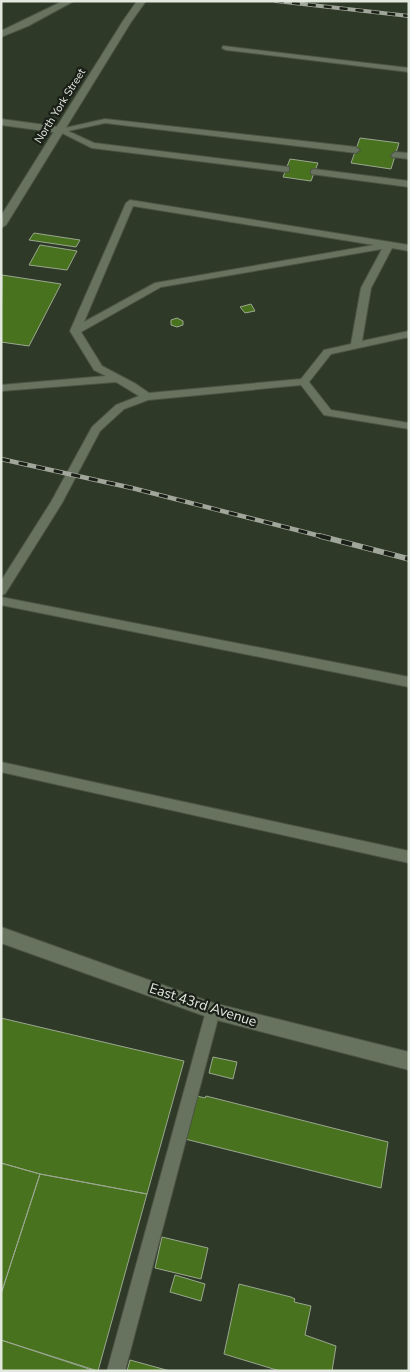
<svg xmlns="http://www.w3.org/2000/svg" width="410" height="1372" font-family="'Nunito Sans',sans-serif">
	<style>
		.building { fill: #48721d; stroke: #9aa791 }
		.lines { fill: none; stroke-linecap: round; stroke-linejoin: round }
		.service-casing { stroke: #4c5445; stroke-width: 2 }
		.minor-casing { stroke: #4c5445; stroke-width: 2 }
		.secondary-casing { stroke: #4c5445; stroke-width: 2 }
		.service { fill: #67735f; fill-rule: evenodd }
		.minor { fill: #67735f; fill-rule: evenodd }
		.secondary { fill: #67735f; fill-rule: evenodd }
		.rail-far2-casing { stroke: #a0a79a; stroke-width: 4 }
		.rail-far1-casing { stroke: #a0a79a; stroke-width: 4.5 }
		.rail-casing { stroke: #a0a79a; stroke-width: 5.5 }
		.rail-far2 { stroke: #1a1f17; stroke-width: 2.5; stroke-dasharray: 8; stroke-linecap: butt }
		.rail-far1 { stroke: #1a1f17; stroke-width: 3; stroke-dasharray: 9; stroke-linecap: butt }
		.rail { stroke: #1a1f17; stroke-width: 4; stroke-dasharray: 11; stroke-linecap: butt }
		.labels { text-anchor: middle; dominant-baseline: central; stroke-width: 4.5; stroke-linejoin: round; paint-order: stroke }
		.far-street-label { font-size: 11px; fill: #e2e8dd; stroke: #1a1f17 }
		.street-label { font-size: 14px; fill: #e2e8dd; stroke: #1a1f17 }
	</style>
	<rect width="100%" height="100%" fill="#2f3927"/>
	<path class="building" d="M360,138L399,143L391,169L351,163Z
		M290,159L318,163L311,181L283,177Z
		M34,233L80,240L76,247L29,240Z
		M40,245L77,251L67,270L29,265Z
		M2,275L61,284L29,346L1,342Z
		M251,304L255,311L245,313L240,307Z
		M177,318L183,321V325L177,327L171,325V320Z
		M1,1018L184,1061L147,1194L40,1174L1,1163Z
		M213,1057L237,1062L233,1079L209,1073Z
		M197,1096L205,1098L206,1096L388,1142L381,1188L185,1139Z
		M1,1163L40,1174L1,1294Z
		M40,1174L147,1194L98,1371L1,1340V1294Z
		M162,1237L208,1248L201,1279L155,1268Z
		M175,1275L205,1284L201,1301L170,1292Z
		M239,1284L291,1297L295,1299L294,1302L311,1306L305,1335L336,1346L332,1371H280L224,1354Z
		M1,1340L95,1371H1Z
		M130,1360L170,1371H127Z"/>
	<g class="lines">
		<g class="service-casing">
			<path id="service" d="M223,46L409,68V72L226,50L222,48Z
				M105,119L356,147L360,150L356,153L105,123L68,131L94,143L289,167V171L286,172L92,148L56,130Z
				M395,152L409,153V159L392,157L391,155Z
				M314,169L409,181V187L311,174V170Z
				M130,200L409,245V251L392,248L371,288L362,341L409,331V337L331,354L309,382L331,410L409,423V429L324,415L301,385L148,400L124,409L100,431L62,503L5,594L1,595V581L51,502L92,427L116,405L139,396L116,382L1,391V385L106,376L94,370L70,331L126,203ZM133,206L374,245L155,283L84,322ZM382,249L361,288L351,344L324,350L301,379L149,393L136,384L102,366L81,332L161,287Z
				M1,597L409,677V687L1,605Z
				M1,762L409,851V863L1,772Z
				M213,1004L218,1006L220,1011L125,1371H107L206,1011L208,1006Z"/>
		</g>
		<g class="minor-casing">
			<path id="minor" d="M1,119L60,127L65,130L60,133L1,125Z
				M1,927L213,1003L409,1052V1070L213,1019L1,943Z"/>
		</g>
		<g class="secondary-casing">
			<path id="secondary" d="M63,1H74L28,26L1,37V31Z
				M137,1H146L131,22L6,225L1,228V216L123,21Z"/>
		</g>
		<use href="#service" class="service"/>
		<use href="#minor" class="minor"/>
		<use href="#secondary" class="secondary"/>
		<g class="rail-far2-casing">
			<path id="rail-far2" d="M276,1L409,16"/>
		</g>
		<g class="rail-far1-casing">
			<path id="rail-far1" d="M1,459L132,488L324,537"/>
		</g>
		<g class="rail-casing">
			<path id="rail" d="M320,536L409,559"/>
		</g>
		<use href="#rail-far2" class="rail-far2"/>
		<use href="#rail-far1" class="rail-far1"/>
		<use href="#rail" class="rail"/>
	</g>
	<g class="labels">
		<g class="far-street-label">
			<text transform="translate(60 106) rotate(-58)">North York Street</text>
		</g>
		<g class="street-label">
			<text transform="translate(203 1005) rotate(18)">East 43rd Avenue</text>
		</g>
	</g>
	<rect width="410" height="1372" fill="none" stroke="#e2e8dd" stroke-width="5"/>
</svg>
